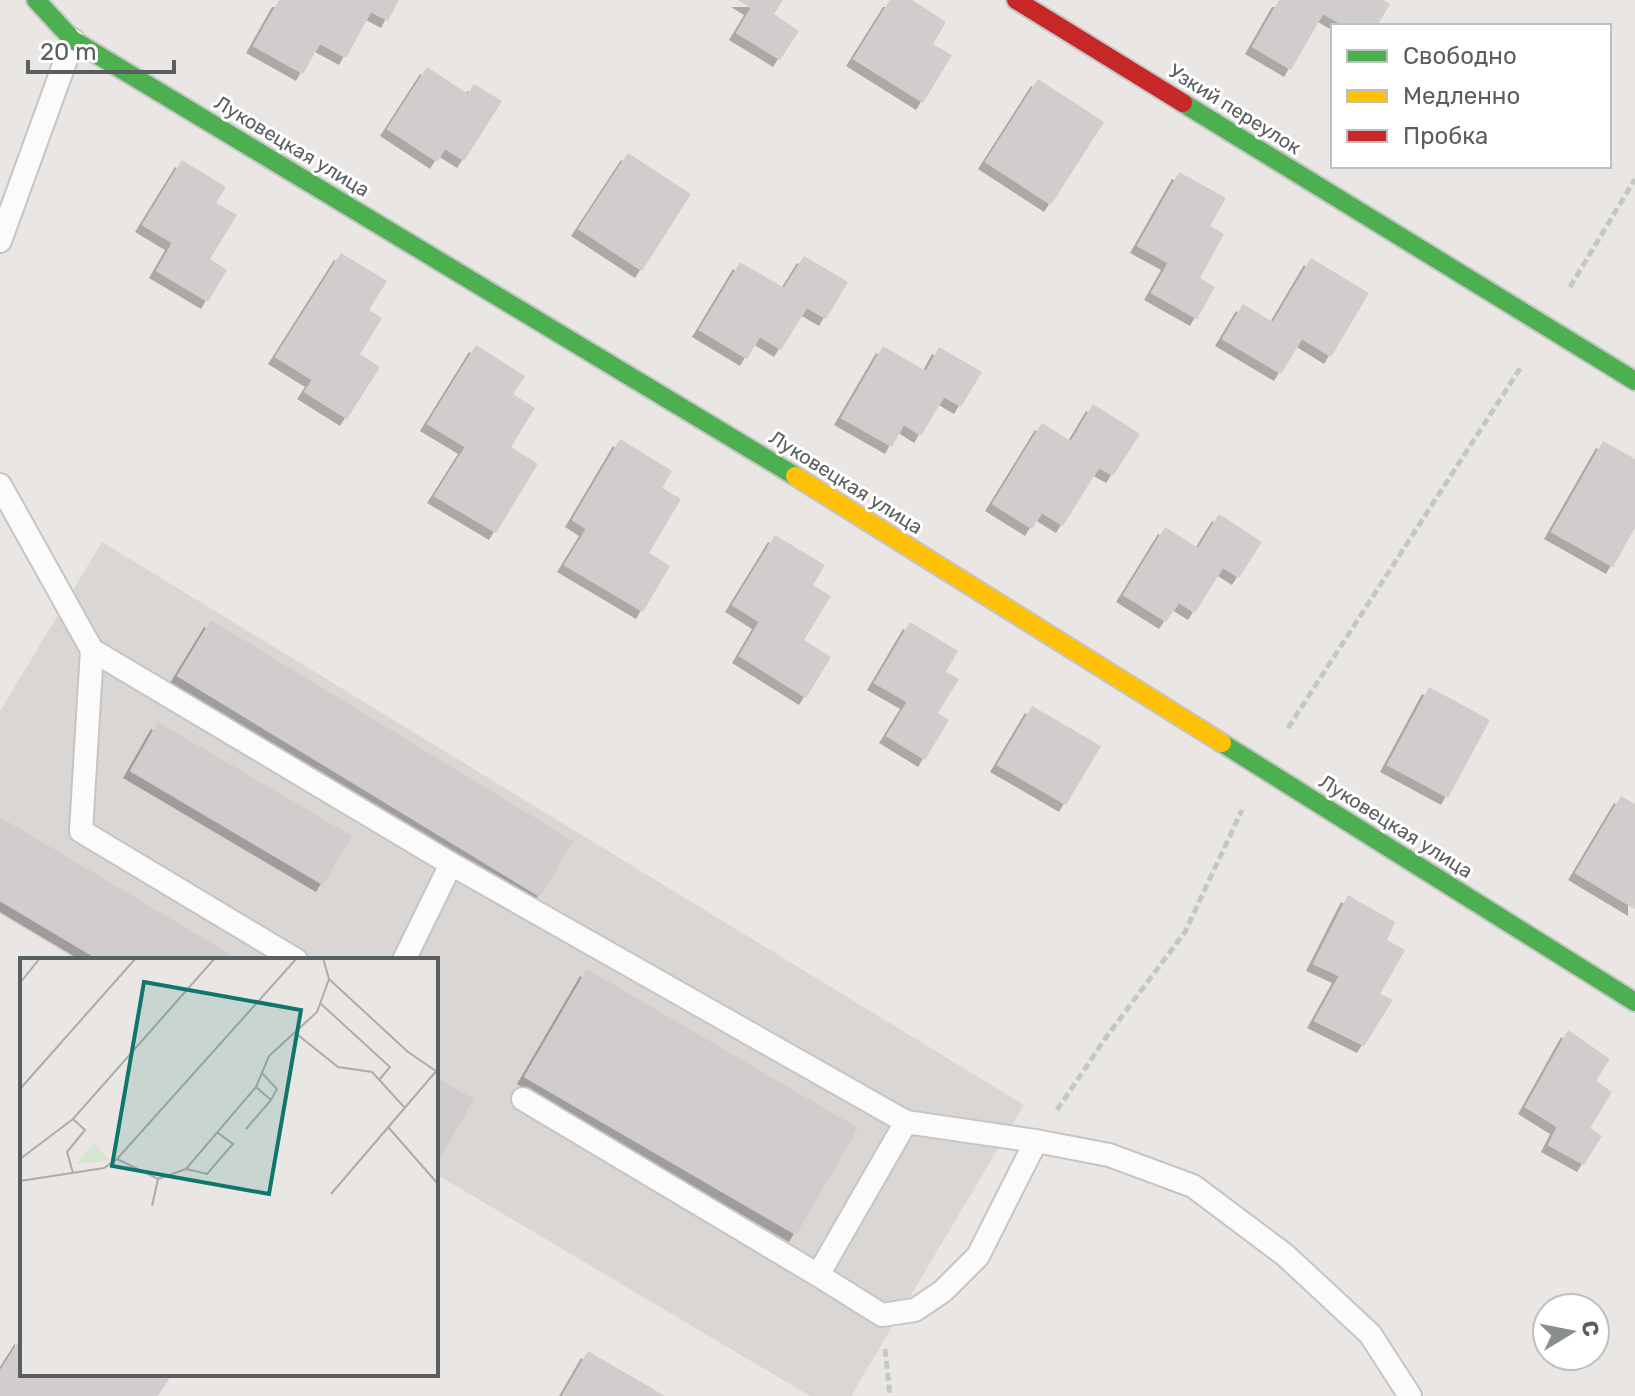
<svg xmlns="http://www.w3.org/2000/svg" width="1635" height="1396" font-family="Rubik,sans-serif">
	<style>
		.industrial { fill: #d9d6d3 }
		.building { fill: #d0cdcc; filter: url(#shadow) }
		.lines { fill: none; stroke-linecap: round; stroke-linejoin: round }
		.lane-casing { stroke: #c5c5c5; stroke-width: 26 }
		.fast-casing { stroke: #c5c5c5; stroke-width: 22 }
		.slow-casing { stroke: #c5c5c5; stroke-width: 22 }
		.jam-casing { stroke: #c5c5c5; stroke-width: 22 }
		.path { stroke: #c2c9c4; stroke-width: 5; stroke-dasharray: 8 4; stroke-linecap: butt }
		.lane { stroke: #fcfbfb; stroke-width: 22 }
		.fast { stroke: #4caf50; stroke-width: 18 }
		.slow { stroke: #ffc107; stroke-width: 18 }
		.jam { stroke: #c62828; stroke-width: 18 }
		.labels { text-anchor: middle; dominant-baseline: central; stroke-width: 6; stroke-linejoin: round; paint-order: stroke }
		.street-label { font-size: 20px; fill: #595e61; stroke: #fff }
		.inset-road { fill: none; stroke: #abacab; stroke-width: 2 }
		.view { fill: #0f766e; fill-opacity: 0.15; stroke: #0f766e; stroke-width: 4 }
		.inset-edge { fill: none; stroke: #595e61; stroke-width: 4 }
	</style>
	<defs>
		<filter id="shadow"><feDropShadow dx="-7" dy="7" stdDeviation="0" flood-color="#0004"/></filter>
	</defs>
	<rect width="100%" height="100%" fill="#e9e6e3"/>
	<path class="industrial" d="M102,542L1024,1105L851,1396H810L436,1174V960H77L0,914V711Z"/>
	<path class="building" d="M279,0H399L388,21L371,12L346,58L320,44L303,74L253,46Z
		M738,0H783L774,14L799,31L780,60L736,33L751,8Z
		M890,0H912L946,22L933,44L952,55L923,103L853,59Z
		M1279,0H1383L1390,4L1377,26H1344L1323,14L1291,70L1252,47Z
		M427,67L468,94L474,84L502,101L464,161L445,149L437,162L387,129Z
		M1038,79L1104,122L1051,205L985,162Z
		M628,153L691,194L642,271L578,229Z
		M182,160L226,187L216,203L237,215L210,259L227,270L208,302L156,271L172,243L142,225Z
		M1179,172L1226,198L1210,226L1224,234L1200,278L1215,287L1197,319L1151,293L1168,263L1137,246Z
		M341,253L387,281L369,310L382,318L360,354L380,367L347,419L304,392L312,380L275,357Z
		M804,256L848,282L826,319L807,308L781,350L760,337L747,359L699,330L740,262L784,288Z
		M1311,258L1369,293L1331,357L1302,339L1281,374L1222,339L1243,304L1273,322Z
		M476,345L525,376L513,394L535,408L511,447L538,464L496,533L434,496L465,447L427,424Z
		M883,346L926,371L939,347L982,372L961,407L944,397L921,436L904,425L892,447L841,418Z
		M1093,404L1140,434L1113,476L1099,468L1063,526L1042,513L1032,529L992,504L1042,423L1071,441Z
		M620,439L672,471L662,488L681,499L649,553L670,566L643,612L564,565L586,529L572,520Z
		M1603,441L1635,459V528L1613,567L1551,532Z
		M1219,514L1262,542L1239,578L1223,568L1195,613L1179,603L1166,622L1123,595L1165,527L1198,548Z
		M775,535L825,565L813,585L831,596L804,640L831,657L806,698L739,656L759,622L732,605Z
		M211,620L573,841L540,897L177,676Z
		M910,622L958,651L946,672L959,679L938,713L949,720L925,760L886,736L907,702L874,683Z
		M1429,687L1490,720L1448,798L1387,765Z
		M1032,706L1101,746L1066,805L997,765Z
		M158,722L352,836L323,885L130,771Z
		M1621,796L1635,804V909L1575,873Z
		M0,817L240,960H99L0,901Z
		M1348,895L1395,922L1387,940L1405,950L1380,994L1393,1000L1364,1046L1314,1021L1339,976L1313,964Z
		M587,969L858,1128L796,1235L524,1077Z
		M1568,1030L1610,1059L1596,1081L1612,1092L1590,1128L1602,1136L1584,1165L1548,1145L1557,1127L1525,1107Z
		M436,1077L474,1099L438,1162L436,1160Z
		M22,1336V1374H172L158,1396H0V1371Z
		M588,1351L665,1396H562Z"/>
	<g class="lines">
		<g class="lane-casing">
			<path id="lane" d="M0,241L73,40
				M0,485L92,650L451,864L906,1122L818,1275L523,1099
				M92,650L81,831L296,960
				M404,960L451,864
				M906,1122L1036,1141L1109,1155L1193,1186L1285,1255L1370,1334L1410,1396
				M818,1275L882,1315L915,1310L943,1291L978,1256L1036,1141"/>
		</g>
		<g class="fast-casing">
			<path id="fast" d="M36,0L73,40L795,476
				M1183,103L1635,381
				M1222,743L1635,1002"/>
		</g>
		<g class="slow-casing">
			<path id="slow" d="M795,476L1222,743"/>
		</g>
		<g class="jam-casing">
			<path id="jam" d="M1016,0L1183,103"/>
		</g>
		<path class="path" d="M1570,287L1635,179
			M1288,728L1521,367
			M1057,1110L1107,1036L1185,932L1242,810
			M885,1349L890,1396"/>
		<use href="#lane" class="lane"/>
		<use href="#fast" class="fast"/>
		<use href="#slow" class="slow"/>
		<use href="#jam" class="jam"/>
	</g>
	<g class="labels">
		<g class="street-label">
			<text transform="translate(1235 109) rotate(32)">Узкий переулок</text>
			<text transform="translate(292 146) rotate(31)">Луковецкая улица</text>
			<text transform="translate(846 482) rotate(32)">Луковецкая улица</text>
			<text transform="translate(1396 826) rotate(32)">Луковецкая улица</text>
		</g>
	</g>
	<g transform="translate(20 958)">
		<rect width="418" height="418" fill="#e9e6e3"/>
		<path d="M74,185L89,202L56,206Z" fill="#d5e5ce"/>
		<path class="inset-road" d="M309,21L388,94L416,113M0,25L20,0M300,45L370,109L360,121M278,77L318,109L352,114L385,150M241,114L257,131L251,142M236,129L249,98L297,54L309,21L303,0M0,131L116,0M53,161L65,172L47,194L53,215M369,170L418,226M0,201L53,161L195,0M97,201L138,221L166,211L236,129L251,142L226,171M166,211L187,216L213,186L198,175M0,223L84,210L97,201L277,0M311,236L418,111M132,248L138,221"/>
		<path class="view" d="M124,24L281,52L249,236L92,208Z"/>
		<rect width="418" height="418" class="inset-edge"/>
	</g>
	<rect x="1331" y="24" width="280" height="144" fill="#ffffff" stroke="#bdbfc0" stroke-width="2"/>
	<rect x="1347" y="50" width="40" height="12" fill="#4caf50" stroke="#bdbfc0" stroke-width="2"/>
	<text x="1403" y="64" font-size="24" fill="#595e61">Свободно</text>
	<rect x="1347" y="90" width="40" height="12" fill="#ffc107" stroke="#bdbfc0" stroke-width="2"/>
	<text x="1403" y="104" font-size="24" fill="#595e61">Медленно</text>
	<rect x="1347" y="130" width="40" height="12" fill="#c62828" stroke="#bdbfc0" stroke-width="2"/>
	<text x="1403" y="144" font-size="24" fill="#595e61">Пробка</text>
	<g transform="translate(1571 1332) rotate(80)"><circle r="38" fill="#ffffff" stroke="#bdbfc0" stroke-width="2"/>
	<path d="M0-6L14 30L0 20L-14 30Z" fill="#8b8e8e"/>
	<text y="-12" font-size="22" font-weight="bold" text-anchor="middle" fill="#595e61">С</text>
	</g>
	<path d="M28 60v12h146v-12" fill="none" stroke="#595e61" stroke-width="4"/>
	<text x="40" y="60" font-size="24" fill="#595e61" stroke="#ffffff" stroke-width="6" paint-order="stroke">20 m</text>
</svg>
